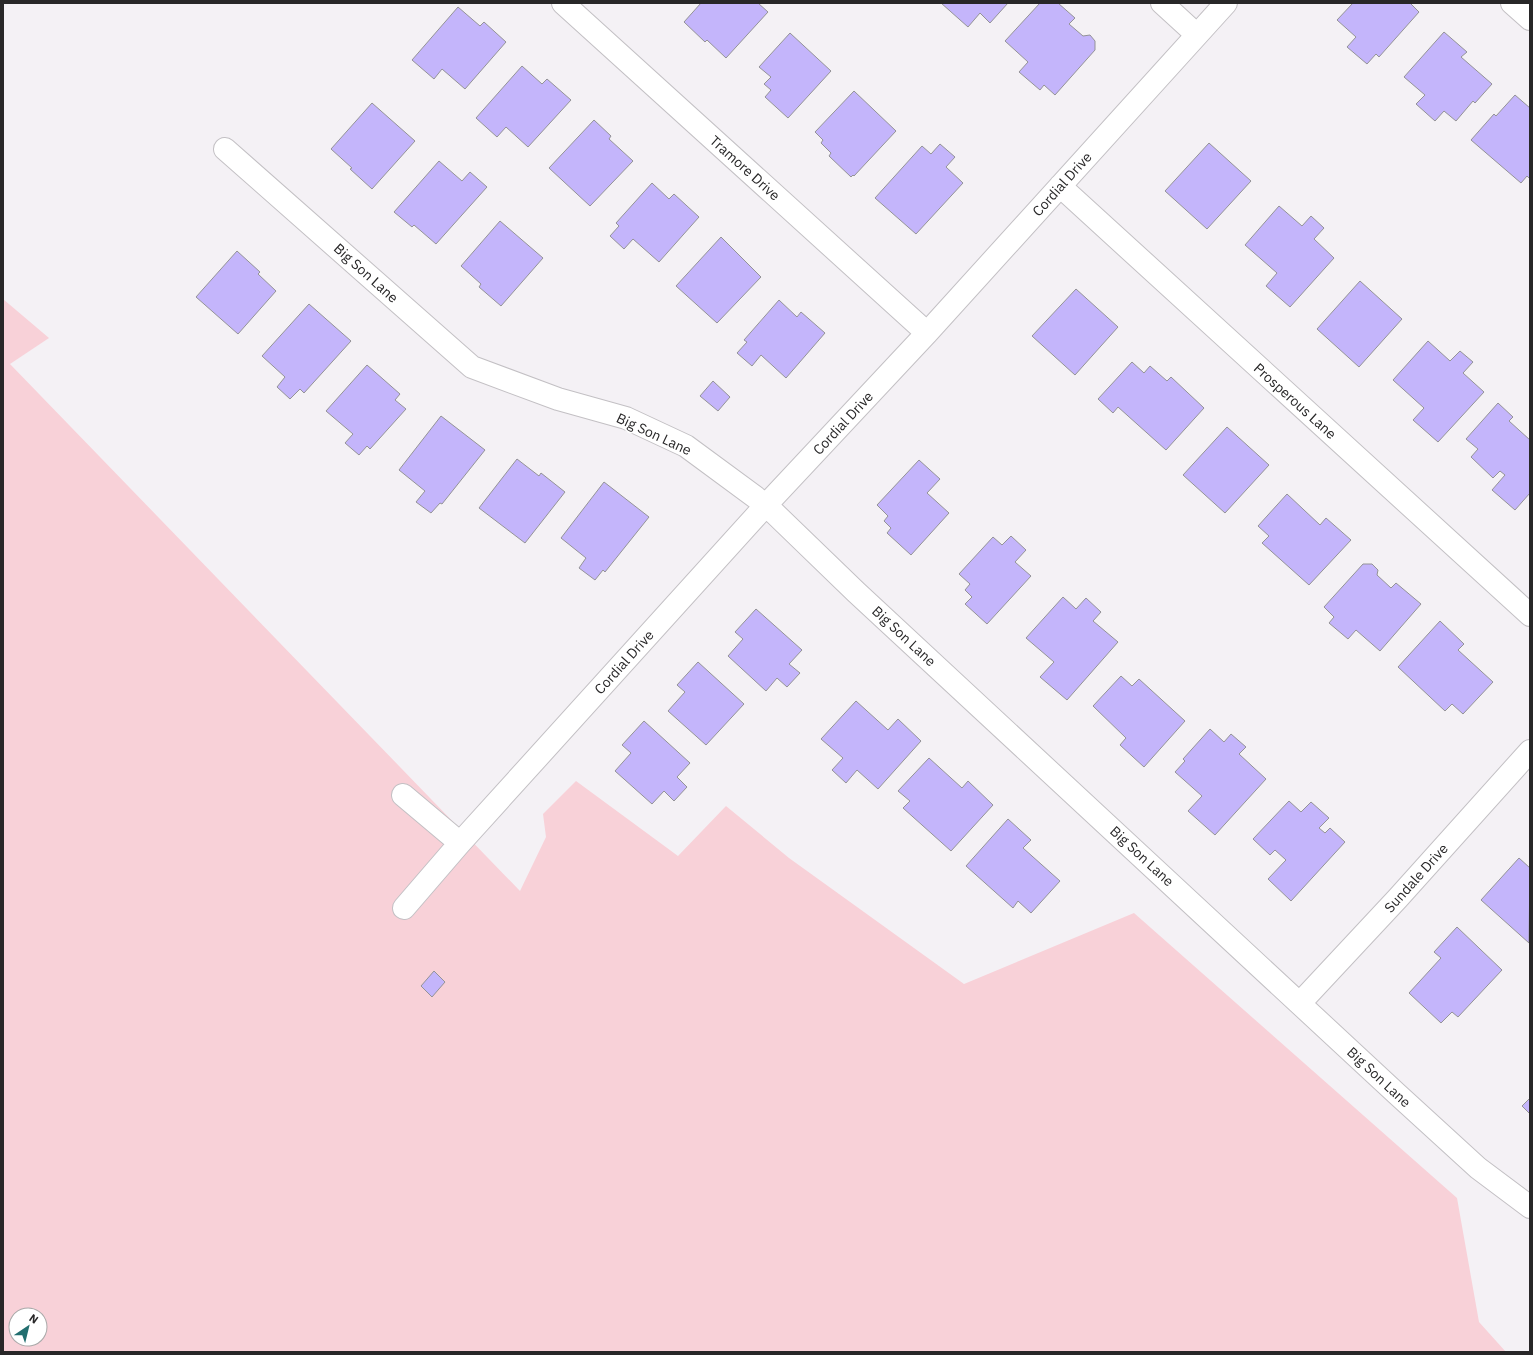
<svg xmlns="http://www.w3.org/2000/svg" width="1533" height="1355" font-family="'IBM Plex Sans',sans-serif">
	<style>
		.green { fill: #f8d1d8; fill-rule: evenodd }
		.building { fill: #c4b5fb; stroke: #949397 }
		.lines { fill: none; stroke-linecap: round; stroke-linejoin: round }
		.minor-casing { stroke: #c3c0c4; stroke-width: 24 }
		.minor { stroke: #fff; stroke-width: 22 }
		.labels { text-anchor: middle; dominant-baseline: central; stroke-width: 3.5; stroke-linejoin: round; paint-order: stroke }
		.street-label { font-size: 14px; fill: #282728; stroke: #fff }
	</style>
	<rect width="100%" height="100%" fill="#f4f1f5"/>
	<path class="green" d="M3,299L49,338L10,364L520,891L546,837L543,814L576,781L678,856L726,806L789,858L964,984L1134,913L1457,1198L1479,1322L1506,1352H3ZM16,1315H40V1339H16Z"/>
	<path class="building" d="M701,3H758L768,12L726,58L707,40L705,42L684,22Z
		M941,3H1008L990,23L980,13L968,27Z
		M1040,3H1058L1075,18L1069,24L1083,36L1090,35L1095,41V50L1055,95L1044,85L1040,90L1019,72L1028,62L1005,41Z
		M1353,3H1410L1419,12L1379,57L1376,54L1367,64L1347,47L1356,37L1337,20Z
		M458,7L480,26L484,22L506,42L465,89L442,69L434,79L412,60Z
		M1444,32L1467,52L1461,57L1492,84L1475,103L1473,101L1456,121L1444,111L1435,121L1416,104L1425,95L1404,77Z
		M790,33L831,71L788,118L765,97L771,90L764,84L771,77L759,67Z
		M522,66L542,84L547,79L571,100L528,147L506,127L497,137L476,118Z
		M854,91L896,131L854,176L853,175L851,177L829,156L831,153L821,143L823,140L815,132Z
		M1515,95L1530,108V179L1527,176L1521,183L1471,140L1494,114L1496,116Z
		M372,103L415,141L372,189L350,169L352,168L331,149Z
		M594,120L611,136L609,139L633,161L590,206L549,168Z
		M1209,143L1251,181L1207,229L1165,191Z
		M940,144L955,157L946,167L963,183L916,234L875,198L922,146L931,154Z
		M439,161L462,181L470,172L487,187L436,244L414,225L412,227L394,212Z
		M652,183L669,199L674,194L699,217L659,262L633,239L624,249L610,236L619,226L616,223Z
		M1279,206L1302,226L1311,216L1324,228L1314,239L1334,258L1290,307L1266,286L1277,273L1245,245Z
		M500,221L543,258L501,306L479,287L481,284L461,266Z
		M721,237L761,277L717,323L676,286Z
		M237,251L260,272L258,274L276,291L238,334L196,297Z
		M1360,281L1402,319L1359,367L1317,329Z
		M1076,289L1118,327L1075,375L1032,336Z
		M779,300L797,317L801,312L825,333L786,378L761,355L752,366L737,353L747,342L744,340Z
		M309,304L351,341L304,393L300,389L290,399L277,387L285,377L262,356Z
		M1428,341L1450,361L1460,351L1473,362L1463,373L1484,392L1438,442L1413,420L1424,408L1393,380Z
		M1132,362L1144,373L1150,366L1167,381L1171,377L1204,408L1166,450L1118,407L1113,413L1098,399Z
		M367,365L400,394L395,400L406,409L370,449L367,446L359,455L345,443L353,434L326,411Z
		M713,381L730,397L718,411L700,396Z
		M1498,403L1513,417L1509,421L1530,440V493L1515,510L1492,490L1505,475L1500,471L1493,478L1471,457L1478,449L1466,439Z
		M441,416L485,450L442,504L440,503L431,513L416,502L425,491L399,470Z
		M1227,427L1269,465L1225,513L1183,475Z
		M517,459L539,476L541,473L565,492L525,543L479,508Z
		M919,460L940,479L927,493L949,513L911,555L887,533L891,528L884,521L888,516L877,505Z
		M604,482L649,517L605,572L603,570L595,580L579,568L586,558L561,538Z
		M1287,494L1320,525L1326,518L1351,540L1309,585L1262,543L1269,536L1258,526Z
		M1011,536L1026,550L1015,562L1031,576L987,624L965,604L972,597L965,590L970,584L959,574L993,537L1002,545Z
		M1363,564H1372L1378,570L1377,575L1391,588L1396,583L1421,604L1380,651L1356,630L1348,639L1329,623L1334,617L1324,607Z
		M1063,597L1076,609L1086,598L1101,612L1093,621L1118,642L1067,700L1040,677L1054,662L1026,638Z
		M756,609L802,650L789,664L800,673L787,687L777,678L766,691L728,656L743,639L735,632Z
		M1440,621L1464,644L1458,650L1493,682L1463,714L1452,704L1445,711L1398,667Z
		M698,662L744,704L706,745L668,711L685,692L677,685Z
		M1121,676L1132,686L1139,679L1185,721L1144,767L1120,745L1126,738L1093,706Z
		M856,701L888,730L898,719L921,741L878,789L857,770L846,783L832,770L843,758L821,739Z
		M644,721L690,763L677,777L687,787L674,801L664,791L652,804L615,771L631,753L622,745Z
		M1210,729L1224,742L1231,734L1246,747L1239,754L1266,779L1215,835L1188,811L1202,796L1175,772L1185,761L1183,759Z
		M929,758L962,788L968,781L993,805L951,851L903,808L910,801L898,791Z
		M1289,801L1301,812L1311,802L1329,818L1319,828L1325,833L1330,828L1345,842L1291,901L1268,879L1286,860L1275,850L1270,855L1253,839Z
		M1008,819L1031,840L1023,848L1060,881L1031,913L1018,901L1013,908L966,866Z
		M1519,858L1530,868L1529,943L1481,900Z
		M1457,927L1502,970L1458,1017L1452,1012L1441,1023L1409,993L1441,958L1434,952Z
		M434,971L445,982L432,997L421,986Z
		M1530,1098V1114L1522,1106Z"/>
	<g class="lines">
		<g class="minor-casing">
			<path id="minor" d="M563,3L927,333
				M1162,3L1197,35
				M1512,3L1530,19
				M225,149L472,367L558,399L626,418L686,446L766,505L856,592L1397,1094L1478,1168L1530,1207
				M1060,186L1530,615
				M403,795L460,843
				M404,908L460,843L766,505L927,333L1226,3
				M1300,1003L1398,898L1530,751"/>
		</g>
		<use href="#minor" class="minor"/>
	</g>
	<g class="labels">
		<g class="street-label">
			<text transform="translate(745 168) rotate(42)">Tramore Drive</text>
			<text transform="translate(1062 184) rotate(-48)">Cordial Drive</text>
			<text transform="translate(366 273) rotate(42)">Big Son Lane</text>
			<text transform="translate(1295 401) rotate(42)">Prosperous Lane</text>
			<text transform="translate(843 423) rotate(-47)">Cordial Drive</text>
			<text transform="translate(654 434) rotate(25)">Big Son Lane</text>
			<text transform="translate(904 636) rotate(43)">Big Son Lane</text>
			<text transform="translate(624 662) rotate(-48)">Cordial Drive</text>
			<text transform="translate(1142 856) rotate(43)">Big Son Lane</text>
			<text transform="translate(1416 878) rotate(-48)">Sundale Drive</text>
			<text transform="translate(1379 1077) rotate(43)">Big Son Lane</text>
		</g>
	</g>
	<rect width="1533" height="1355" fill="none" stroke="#282728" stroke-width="8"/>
	<g transform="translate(28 1327) rotate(35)"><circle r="19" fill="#ffffff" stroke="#a9a9a9"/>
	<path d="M0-3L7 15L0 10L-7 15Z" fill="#226e6f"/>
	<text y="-6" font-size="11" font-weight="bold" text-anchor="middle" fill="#282728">N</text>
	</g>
</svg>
